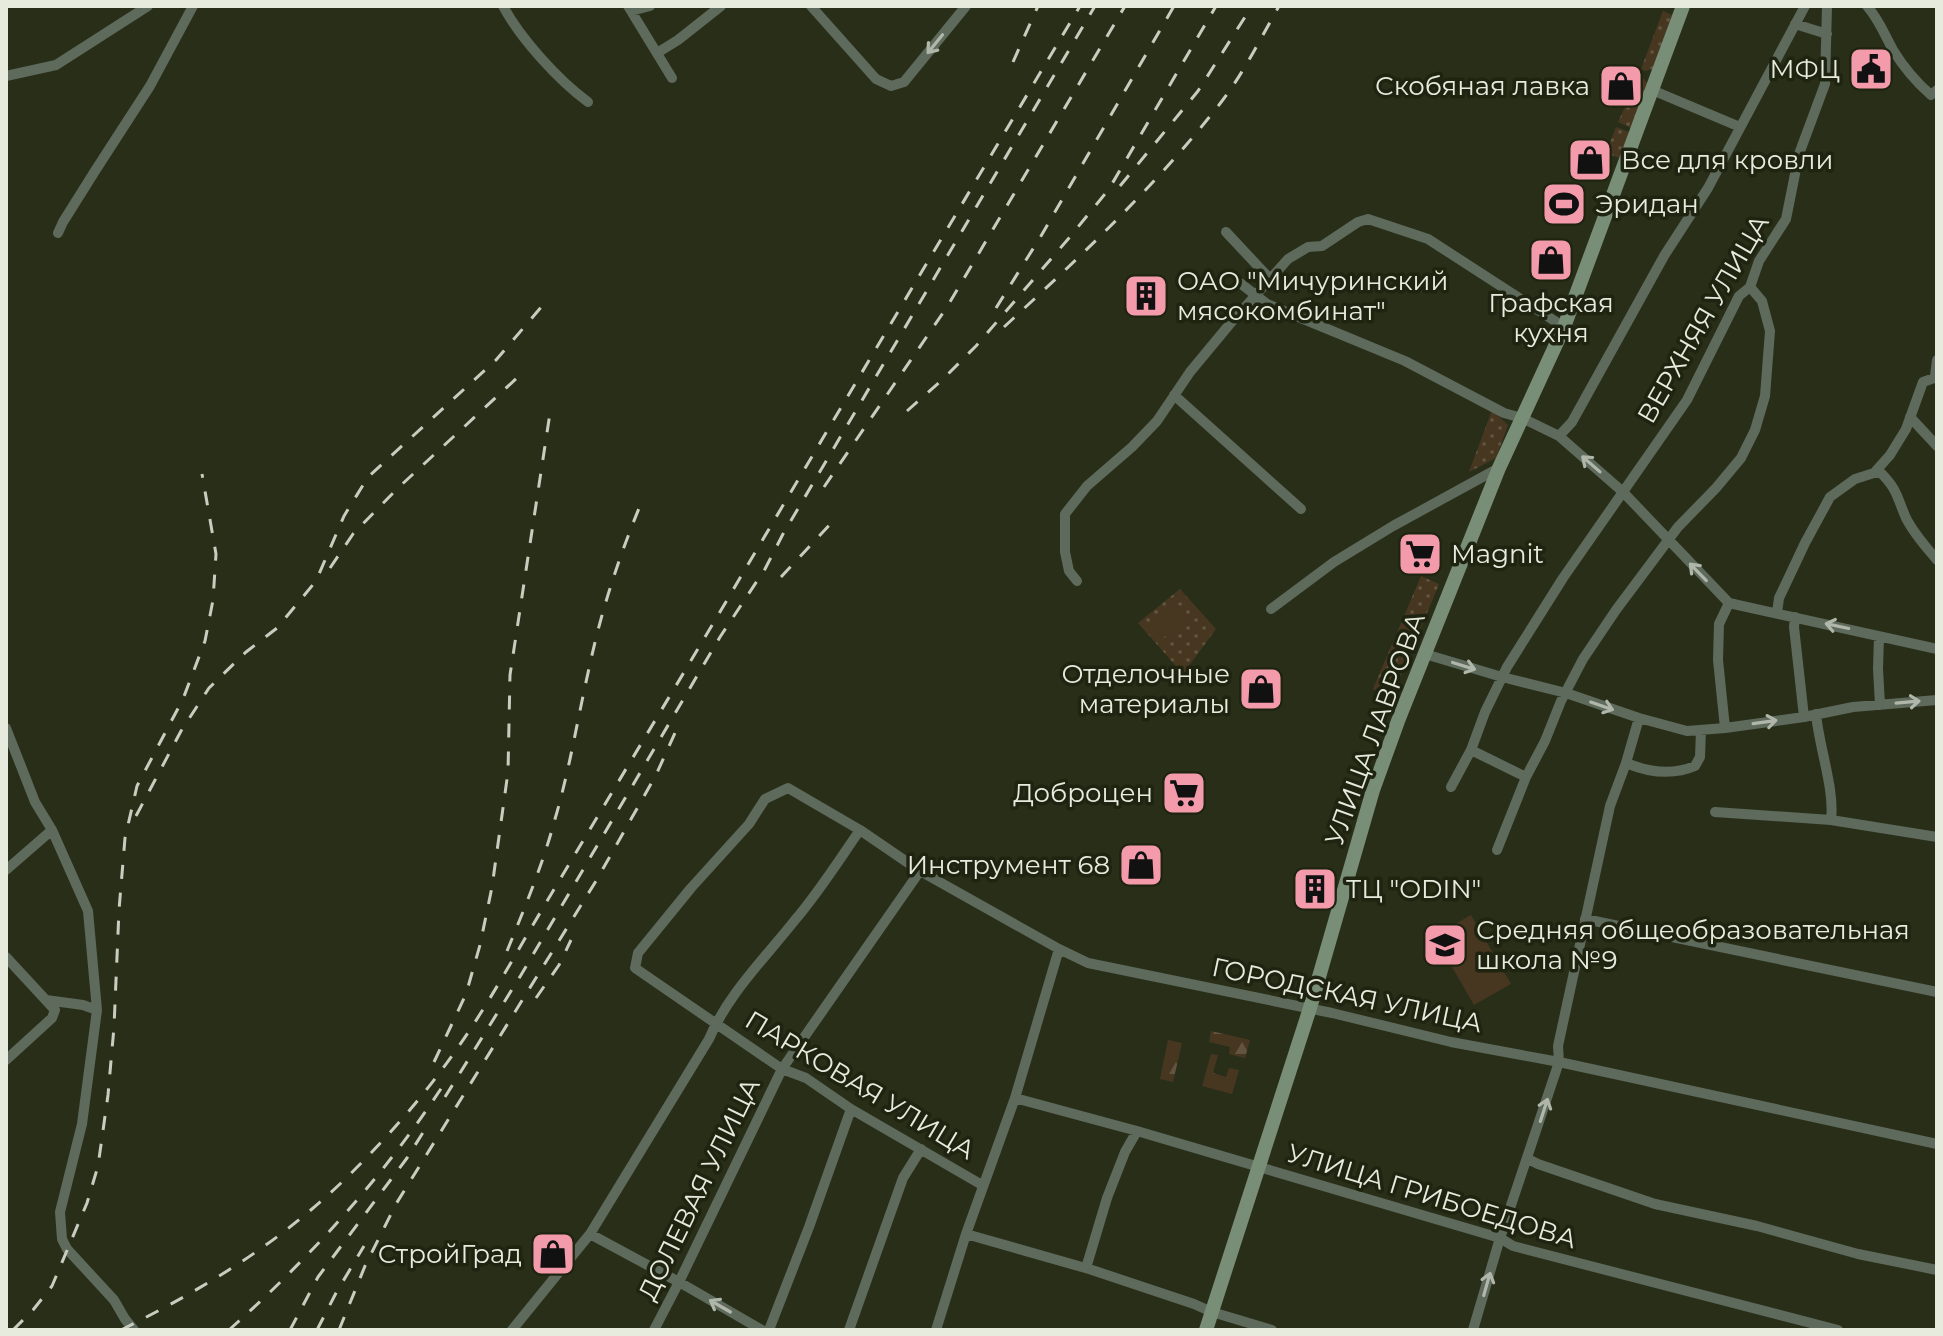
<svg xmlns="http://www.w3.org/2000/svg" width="1943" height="1336" font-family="Montserrat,sans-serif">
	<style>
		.grass { fill: url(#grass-dots) }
		.forest { fill: url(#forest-firs) }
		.pitch { fill: #473721 }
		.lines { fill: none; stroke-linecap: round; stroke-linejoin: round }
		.minor { stroke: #5e6a5c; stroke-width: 10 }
		.secondary { stroke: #798e77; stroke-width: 14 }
		.rail { stroke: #c9cdbf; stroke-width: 3; stroke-dasharray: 14 14; stroke-linecap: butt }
		.oneway { stroke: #b0b7aa }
		.labels { text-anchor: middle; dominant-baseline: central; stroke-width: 7; stroke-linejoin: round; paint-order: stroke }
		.poi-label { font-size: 26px; fill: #e7ebde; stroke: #1f2410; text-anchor: end }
		.street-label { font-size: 26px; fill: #e7ebde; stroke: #1f2410 }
	</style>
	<defs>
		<pattern id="grass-dots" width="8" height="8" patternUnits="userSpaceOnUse" patternTransform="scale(2)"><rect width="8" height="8" fill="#473721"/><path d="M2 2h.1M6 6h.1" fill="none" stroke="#625441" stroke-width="1.8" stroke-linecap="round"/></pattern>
		<pattern id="forest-firs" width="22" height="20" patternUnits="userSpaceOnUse" patternTransform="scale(2)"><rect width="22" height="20" fill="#473721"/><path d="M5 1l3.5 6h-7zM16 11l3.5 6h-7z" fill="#625441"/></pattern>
	</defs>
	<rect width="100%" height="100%" fill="#292e19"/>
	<path class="grass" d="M1663,11L1672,15L1653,69L1645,71L1641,69Z
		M1639,77L1644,79L1648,84L1631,128L1618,122Z
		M1616,127L1629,132L1619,158L1606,153Z
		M1492,410L1508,425L1496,458L1469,472Z
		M1421,576L1439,584L1400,678L1396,676L1388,695L1373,689Z
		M1180,589L1216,629L1183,674L1138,623Z"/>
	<path class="forest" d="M1211,1031L1250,1040L1245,1058L1229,1054L1230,1047L1209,1042Z
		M1168,1040L1182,1043L1173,1082L1160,1079Z
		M1211,1054L1218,1055L1213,1073L1226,1077L1229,1068L1239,1070L1232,1094L1202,1086Z"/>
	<path class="pitch" d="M1179,605L1189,621L1161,639L1151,623Z
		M1471,915L1511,984L1474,1005L1434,936Z"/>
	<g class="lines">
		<path class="minor" d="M503,6C520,38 558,80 588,102
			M628,6L672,78
			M811,6L876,79L891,86L904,82L966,6
			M1867,6C1880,21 1884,34 1893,50C1904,68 1916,82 1931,95L1937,90
			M631,11L650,6
			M1795,24L1827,34
			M657,53L678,40L721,6
			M6,76L56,65L148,6
			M1652,90L1740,127
			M1226,232L1271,280
			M58,233L63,222L95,171L150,86L193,6
			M1240,283L1267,304L1405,361L1504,413L1522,418L1559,436L1623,492L1729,603L1937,649
			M1935,376L1937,360
			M1174,395L1301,509
			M1910,417L1937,446
			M1559,436L1572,422L1664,256L1708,188L1805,6
			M1874,473H1881C1898,490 1897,498 1906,518C1914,534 1926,547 1937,560
			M1077,581L1069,571L1065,552V514L1087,486L1132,447L1157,421L1190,372L1229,325L1288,259L1308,247L1322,246L1358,222L1368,219L1428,239L1564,327
			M1271,609L1334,562L1393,526L1499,468
			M1777,613L1779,598L1805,543L1830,497L1855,479L1874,473L1890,455L1906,429L1923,382L1937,377
			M1795,617L1794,627L1804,717
			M1879,636L1878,669L1880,705
			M1425,654L1502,677L1566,693L1639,718L1687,731L1725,728L1804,717L1853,707L1937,700
			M1816,714C1819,747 1835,790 1831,820
			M6,728L35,802L52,830L88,911L97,1010L82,1124L60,1212L62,1239L67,1249L114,1300L125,1319L134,1330
			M1725,728L1718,660L1719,624L1729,603
			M1471,750L1526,777
			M1626,763C1648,772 1672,776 1695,766L1700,757L1701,730
			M1451,787L1471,750L1485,712L1507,667L1563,578L1687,400L1739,296L1750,287L1759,261L1786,219L1799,154L1825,84L1827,6
			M1715,812L1831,820L1937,837
			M1497,850L1526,777L1545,741L1561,701L1583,659L1616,610L1678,527L1716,488L1741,458L1755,430L1765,396L1770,331L1762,301L1750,287
			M6,870L52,830
			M1585,919L1937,992
			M6,957L55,1010L52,1018L6,1060
			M46,1000L83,1005L97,1010
			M1015,1098L1137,1131L1500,1238L1513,1246L1838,1330
			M1528,1159L1538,1164L1655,1204L1757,1226L1858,1254L1937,1270
			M982,1185L851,1109L806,1078L782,1069L635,968L638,953L691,888L749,824L765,799L788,788L860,830L920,871L1059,949L1088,963L1332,1013L1451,1042L1559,1062L1937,1144
			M590,1234L679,1282L762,1330
			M966,1234L1089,1269L1194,1304L1212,1312L1272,1330
			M1086,1268L1107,1198L1125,1152L1137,1131
			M512,1330L590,1234L709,1039C728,994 765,958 795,920C819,892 839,860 860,830
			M654,1330L679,1282L782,1069L920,871
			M769,1330L809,1227L851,1109
			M849,1330L903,1178L921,1149
			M936,1330L966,1234L1015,1098L1059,949
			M1473,1330L1500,1238L1559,1062L1558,1046L1610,806L1626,763L1639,718"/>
		<path class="secondary" d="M1206,1330L1310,1008L1373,790L1398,721L1499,468L1564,327L1683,6"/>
		<path class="rail" d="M1013,62L1038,6
			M1120,186L1198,91L1252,6
			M996,308L1041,236L1174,6
			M1004,327C1081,256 1158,184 1222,101C1243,74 1262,36 1279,6
			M907,411L941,381L976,346L1069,238L1109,189L1216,6
			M824,487L947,307L1125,6
			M330,568L353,534L398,488L518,377
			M781,577L836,518
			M136,816L181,731L209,688L246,652L277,628L316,581L344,516L368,477L496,360L543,305
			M507,951C525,907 543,864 555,819C570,768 578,716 590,664C602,608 620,554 642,501
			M536,998L559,965L571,940
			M434,1062L466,994L480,945L492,887L508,772L510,675L550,413
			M445,1097L521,975L720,637L765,569L783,534L1095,6
			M13,1330L33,1310L52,1286L87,1203L98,1166L108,1095L114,1027L119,910L125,838L137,786L183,699L205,641L213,600L216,554L202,474
			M121,1330C203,1289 275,1246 342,1182C392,1134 437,1081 475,1022C499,985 520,946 543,908C604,805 666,703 727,600C844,402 962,204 1080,6
			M229,1330C311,1257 386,1174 446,1081
			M290,1330L318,1277L407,1158L424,1131
			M317,1330L336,1293L364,1246
			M339,1330L365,1266L396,1204L596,881L656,775L675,733"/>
	</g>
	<defs><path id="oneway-shaft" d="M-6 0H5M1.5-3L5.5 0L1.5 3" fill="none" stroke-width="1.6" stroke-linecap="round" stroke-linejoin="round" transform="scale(2)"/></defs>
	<g class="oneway">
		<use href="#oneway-shaft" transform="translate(935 44) rotate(129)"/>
		<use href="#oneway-shaft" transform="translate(1591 464) rotate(-139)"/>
		<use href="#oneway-shaft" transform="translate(1698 572) rotate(-134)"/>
		<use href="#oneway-shaft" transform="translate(1837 626) rotate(-168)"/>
		<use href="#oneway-shaft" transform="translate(1464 666) rotate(17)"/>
		<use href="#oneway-shaft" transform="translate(1908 702) rotate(-5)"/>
		<use href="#oneway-shaft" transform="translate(1602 706) rotate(19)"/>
		<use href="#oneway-shaft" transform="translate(1765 722) rotate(-8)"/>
		<use href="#oneway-shaft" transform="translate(1544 1110) rotate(-72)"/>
		<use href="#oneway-shaft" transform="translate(1487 1284) rotate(-74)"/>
		<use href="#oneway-shaft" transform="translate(720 1306) rotate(-150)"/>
	</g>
	<defs>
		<g id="civic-square" transform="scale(2.3)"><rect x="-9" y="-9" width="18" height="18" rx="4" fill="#f39aab" stroke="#1f2410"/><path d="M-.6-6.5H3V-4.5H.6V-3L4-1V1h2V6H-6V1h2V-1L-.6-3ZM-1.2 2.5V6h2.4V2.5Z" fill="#111"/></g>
		<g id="shop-square" transform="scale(2.3)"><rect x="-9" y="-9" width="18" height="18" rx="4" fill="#f39aab" stroke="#1f2410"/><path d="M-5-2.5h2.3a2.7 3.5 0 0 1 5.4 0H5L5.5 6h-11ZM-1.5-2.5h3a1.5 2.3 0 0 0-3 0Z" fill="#111"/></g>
		<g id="stadium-square" transform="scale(2.3)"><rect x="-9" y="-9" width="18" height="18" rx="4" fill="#f39aab" stroke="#1f2410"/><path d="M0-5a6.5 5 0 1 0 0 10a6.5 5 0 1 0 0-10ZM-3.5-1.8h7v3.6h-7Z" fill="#111"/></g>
		<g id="building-square" transform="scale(2.3)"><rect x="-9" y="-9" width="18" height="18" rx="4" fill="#f39aab" stroke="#1f2410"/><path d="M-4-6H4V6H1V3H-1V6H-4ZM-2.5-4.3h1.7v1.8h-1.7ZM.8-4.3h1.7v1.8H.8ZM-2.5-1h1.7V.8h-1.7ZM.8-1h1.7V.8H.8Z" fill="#111"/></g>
		<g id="supermarket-square" transform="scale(2.3)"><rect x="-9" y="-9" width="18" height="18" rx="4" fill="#f39aab" stroke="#1f2410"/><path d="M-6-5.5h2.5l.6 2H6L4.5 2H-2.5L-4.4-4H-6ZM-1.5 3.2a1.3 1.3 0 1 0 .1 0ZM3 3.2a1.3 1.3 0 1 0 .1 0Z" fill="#111"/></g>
		<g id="school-square" transform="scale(2.3)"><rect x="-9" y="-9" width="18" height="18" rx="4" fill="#f39aab" stroke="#1f2410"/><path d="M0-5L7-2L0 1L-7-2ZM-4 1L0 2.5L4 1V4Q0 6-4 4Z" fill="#111"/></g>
	</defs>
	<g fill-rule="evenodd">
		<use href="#civic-square" x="1871" y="69"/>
		<use href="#shop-square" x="1621" y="86"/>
		<use href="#shop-square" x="1590" y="160"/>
		<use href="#stadium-square" x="1564" y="204"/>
		<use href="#shop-square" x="1551" y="260"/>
		<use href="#building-square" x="1146" y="296"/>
		<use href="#supermarket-square" x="1420" y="554"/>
		<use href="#shop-square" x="1261" y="689"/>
		<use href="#supermarket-square" x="1184" y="793"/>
		<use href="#shop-square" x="1141" y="865"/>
		<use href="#building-square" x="1315" y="889"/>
		<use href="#school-square" x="1445" y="945"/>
		<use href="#shop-square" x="553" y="1254"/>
	</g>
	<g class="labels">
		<g class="poi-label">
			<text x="1840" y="69">МФЦ</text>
			<text x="1590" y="86">Скобяная лавка</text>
			<text x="1621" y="160" text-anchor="start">Все для кровли</text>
			<text x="1595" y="204" text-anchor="start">Эридан</text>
			<text x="1177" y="281" text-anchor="start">ОАО "Мичуринский<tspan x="1177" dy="30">мясокомбинат"</tspan></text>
			<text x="1551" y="303" text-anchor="middle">Графская<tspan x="1551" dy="30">кухня</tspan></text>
			<text x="1451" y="554" text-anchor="start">Magnit</text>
			<text x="1230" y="674">Отделочные<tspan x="1230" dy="30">материалы</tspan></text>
			<text x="1153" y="793">Доброцен</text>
			<text x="1110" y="865">Инструмент 68</text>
			<text x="1346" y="889" text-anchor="start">ТЦ "ODIN"</text>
			<text x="1476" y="930" text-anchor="start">Средняя общеобразовательная<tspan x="1476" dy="30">школа №9</tspan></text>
			<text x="522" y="1254">СтройГрад</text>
		</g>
		<g class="street-label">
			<text transform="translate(1703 319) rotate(-60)">ВЕРХНЯЯ УЛИЦА</text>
			<text transform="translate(1375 729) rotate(-70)">УЛИЦА ЛАВРОВА</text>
			<text transform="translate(1347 995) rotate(12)">ГОРОДСКАЯ УЛИЦА</text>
			<text transform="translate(860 1085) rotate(31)">ПАРКОВАЯ УЛИЦА</text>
			<text transform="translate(699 1189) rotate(-64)">ДОЛЕВАЯ УЛИЦА</text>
			<text transform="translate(1432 1196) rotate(17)">УЛИЦА ГРИБОЕДОВА</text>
		</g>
	</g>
	<rect width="1943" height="1336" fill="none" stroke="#e7ebde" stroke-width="16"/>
</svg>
